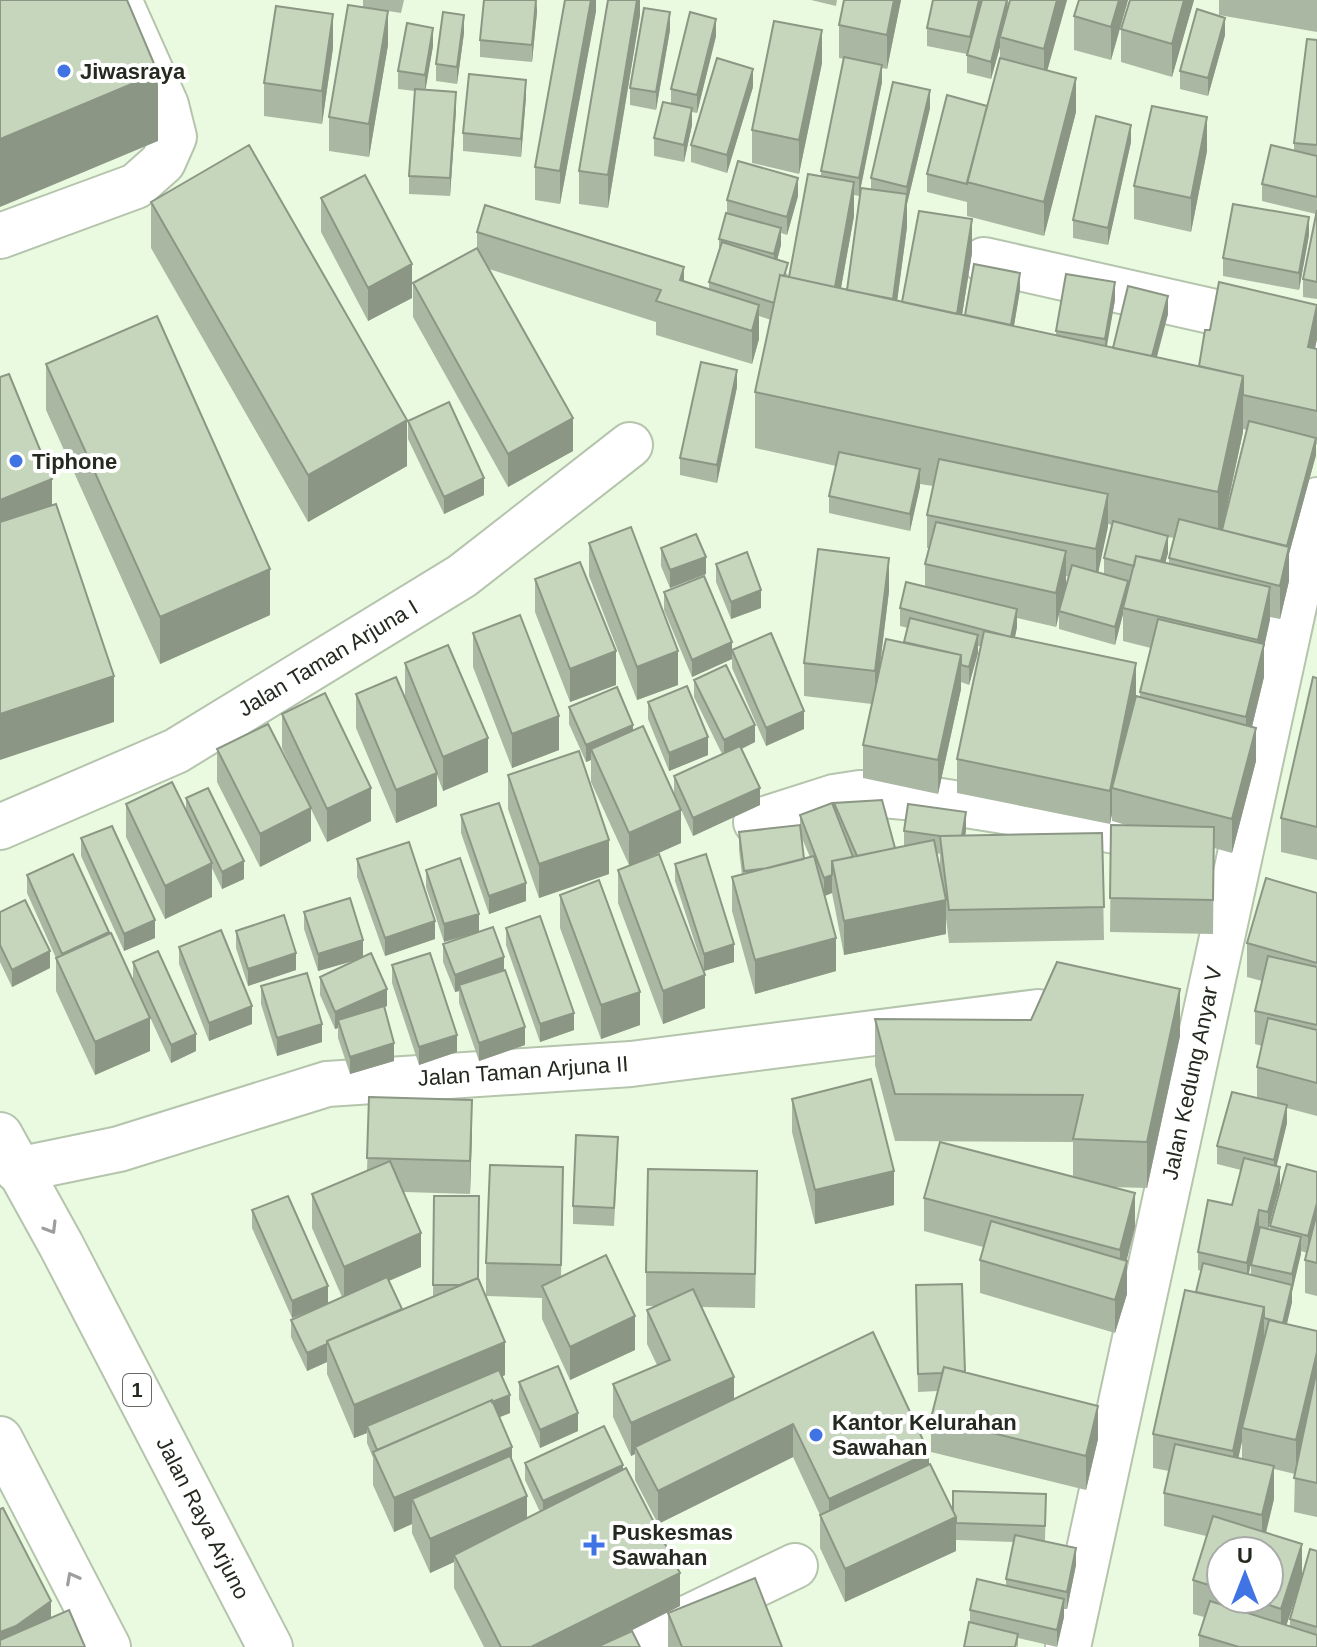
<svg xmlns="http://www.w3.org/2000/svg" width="1317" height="1647" font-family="Helvetica,sans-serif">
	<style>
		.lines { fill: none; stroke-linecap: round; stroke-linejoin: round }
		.minor-casing { stroke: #b5c4ac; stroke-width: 48 }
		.highway-casing { stroke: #b5c4ac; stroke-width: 48 }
		.minor { stroke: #fff; stroke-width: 44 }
		.highway { stroke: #fff; stroke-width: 44 }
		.wall { fill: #aab8a3; fill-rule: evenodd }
		.shaded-wall { fill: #8b9684 }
		.building { fill: #c6d6bd; stroke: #8b9684; stroke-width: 2 }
		.oneway { stroke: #9c9f9b }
		.poi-dot { fill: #4074e4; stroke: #fff; stroke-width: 3 }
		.labels { text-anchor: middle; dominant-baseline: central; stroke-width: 8; stroke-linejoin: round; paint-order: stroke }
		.shield { fill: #fff; stroke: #666a63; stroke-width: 2 }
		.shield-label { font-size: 20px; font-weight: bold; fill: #242a20 }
		.poi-label { font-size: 22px; font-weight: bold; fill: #242a20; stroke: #fff; text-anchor: start }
		.street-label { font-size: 22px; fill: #242a20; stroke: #fff }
	</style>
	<rect width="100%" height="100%" fill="#eafae0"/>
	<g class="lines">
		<g class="minor-casing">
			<path id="minor" d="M0,236L136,186L163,162L174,137L166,105L119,0
				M984,260L1317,335
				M756,822L834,797L860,793L928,799L1010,812L1170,841
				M0,827L176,751L462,576L630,445
				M17,1170L119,1149L327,1084L631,1064L1038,1012
				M627,1647L795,1566
				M1068,1647L1317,500"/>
		</g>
		<g class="highway-casing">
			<path id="highway" d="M0,1135L61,1245L270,1647
				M0,1439L108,1647"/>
		</g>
		<use href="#minor" class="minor"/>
		<use href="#highway" class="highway"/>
	</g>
	<path class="wall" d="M363,0H404L401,13L363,7Z
		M596,0V11L560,204L535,200V167Z
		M640,0V15L608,208L579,204V171Z
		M811,0H837L836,6Z
		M901,0L887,69L882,68V82L859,196L854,195V216L841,288L847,290L871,189V178L930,108L907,204V227L897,301L902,302L972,253L962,315H965L1020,290L1014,326L1056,335V331L1115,300L1106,346L1113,348L1168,314L1157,357L1199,366L1317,339L1315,348L1317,349V445L1316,444V455L1289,554V581L1280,619L1270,617L1264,647V677L1252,727L1256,761L1232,853L1214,848L1213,934L1110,932L1111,825H1126L1112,821V814L1110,824L957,793V759L981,646H978V653L969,685L961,682V689L938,794L863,778V745L872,704L804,696V663L889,591L879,673L904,642L908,628L900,626V608L925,586V564L929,548H927V515L933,486L920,484L910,531L829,513V496L836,466L755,448V392L771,320L759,316V339L752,364L656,335V322L489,269L573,451L508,487L413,317V283L477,248V232L684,282L709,289V282L719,249V239L727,213V200L798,196L787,235L781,233V245L777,260L789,277L821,177V171L844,59L839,58V25ZM1243,429L1247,430L1224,521L1243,432ZM1108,524L1112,525L1104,558V574L1098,572ZM1168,537L1174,538L1169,558V563L1165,562L1168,553ZM1066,576L1069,577L1061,604L1066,585ZM1059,613V629L1115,645L1123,614V641L1151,648L1140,692V697H1136L1015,638L1017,627V618L1056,627Z
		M982,0H1008V7L1010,0H1067L1047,71L1076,112L1044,236L967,216V202L927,192V174L987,106L1000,58V47L991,79L967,73V54L927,46V28Z
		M1079,0H1128L1111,60L1074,50V16Z
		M1194,0L1172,77L1121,62V29Z
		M1219,0H1317V32L1219,15Z
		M537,12L532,62L480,57V40Z
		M670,30L656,110L630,105V88Z
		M464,33L457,84L436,81V64Z
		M1225,35L1208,96L1180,89V71Z
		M716,36L697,113L692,112V125L684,162L654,156V138L671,103V89Z
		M1317,40V299L1303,297V279L1316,214L1262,201V184L1294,150V143Z
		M388,45L369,157L329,151V117Z
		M433,46L425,90L456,110L450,196L409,194V176L415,91L398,89V71Z
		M333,48L322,124L264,116V83Z
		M822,63L799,174L752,163V130Z
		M753,87L727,173L691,162V145Z
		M526,97L521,157L463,151V133Z
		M1131,142L1108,245L1073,238V220Z
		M1207,151L1191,232L1134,219V186Z
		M321,198L412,298L368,321L321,232Z
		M151,202L407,466L308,522L151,248Z
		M1309,235L1299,290L1223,276V258Z
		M46,364L270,615L160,664L46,410Z
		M737,387L717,483L680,475V458Z
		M408,421L484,495L444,514L408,439Z
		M589,543L678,685L637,700L589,576Z
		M661,548L706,574L670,588L661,566Z
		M716,564L761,608L731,619L716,582Z
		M535,579L616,685L570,702L535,612Z
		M664,592L732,650L804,729L766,746L732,668V659L692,677L664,610Z
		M473,633L559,750L512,768L473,667Z
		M405,663L488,772L443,791L437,775V806L396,823L356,728V694L405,696Z
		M1317,678V860L1281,852V818Z
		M694,680L755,742L742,749L760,805L693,836L674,794V776L722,754L694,697Z
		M648,702L708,755L669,771L648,719Z
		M569,707L633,730L681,843L645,859L705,1008L663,1024L618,903V870L629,865L591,782V760L586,762L569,724Z
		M282,714L371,821L327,842L311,809V841L260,867L217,782V749L301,788L282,748Z
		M508,775L609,874L539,898L508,809Z
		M186,798L244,879L222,889L212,868V897L165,919L126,837V804L186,812Z
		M834,803L895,848L904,846V831L966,830L965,836L1102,833L1104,940L949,943L946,918V934L844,955L832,893L825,896L836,971L755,994L732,911V877L742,875L739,850V832L800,825V815L834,808ZM801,836L810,857L804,859ZM936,853L940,854V870Z
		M461,815L526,901L489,914L461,833Z
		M81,838L155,938L124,951L81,856Z
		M460,858L444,942L426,887V870Z
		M357,859L435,939L385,956L357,877Z
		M675,864L734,962L704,971L675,881Z
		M27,875L109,934L150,1051L95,1075L56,991V958L27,893Z
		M1317,893V1116L1287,1108V1123L1276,1166L1280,1185L1268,1229L1270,1230V1226L1317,1172V1296L1305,1293V1260L1307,1253L1301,1251L1292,1292V1302L1287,1324L1317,1331V1517L1294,1512L1295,1474L1274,1469V1499L1266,1533L1302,1578L1286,1625L1290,1627V1619L1317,1551V1647H1199V1635L1204,1617L1193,1614V1580L1206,1536L1164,1526V1493L1169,1471L1153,1468V1434L1196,1292L1201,1271L1198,1270V1252L1232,1205L1241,1170L1217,1164V1146L1257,1098V1067L1262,1046L1255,1044V1011L1262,981L1247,977V943ZM1259,1228L1251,1265V1275L1249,1274ZM1242,1441V1459L1238,1458ZM1221,1551L1269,1599H1221Z
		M560,895L640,1025L601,1039L560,928Z
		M0,912L50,968L12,987L0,962Z
		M304,912L363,957L387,1006L384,1007L394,1061L350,1074L338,1038V1028L335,1029L320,995V977L357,960L318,971L304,929Z
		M506,928L574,1030L540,1042L506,945Z
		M236,931L296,970L248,986L236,948Z
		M443,944L504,970L525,1045L479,1061L459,1003V991L455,992L443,962Z
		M179,947L252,1024L209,1041L179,964Z
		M133,962L196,1051L171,1063L133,980Z
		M392,965L457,1052L419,1065L392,983Z
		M261,986L322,1042L277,1056L261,1004Z
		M875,1019L1180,1036L1147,1188L1110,1187L1135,1227L1126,1261L1127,1294L1115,1333L980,1293V1260L983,1247L924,1231V1198L1073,1177V1142L895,1141L875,1065Z
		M369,1097L472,1133L470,1194L404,1192L421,1267L389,1281L402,1309L433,1296L434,1196L478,1278L505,1375L502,1377L510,1413L499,1417L527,1518L540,1512L525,1480V1463L623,1469L680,1606L613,1640L640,1647H484L454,1588V1562L430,1573L412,1533V1524L394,1532L373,1485V1458L367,1443V1433L354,1438L327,1374V1362L307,1371L291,1337V1320L315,1309L292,1318L252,1228V1210L328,1303L342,1297L312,1228V1194L367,1171Z
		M792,1099L894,1205L815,1224L792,1132Z
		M618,1154L614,1226L573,1224V1206Z
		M563,1201L561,1277L635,1350L570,1380L542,1319V1298L486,1296V1263Z
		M757,1205L755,1308L701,1307L734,1399L929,1464L953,1511L1046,1494L1045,1541L1076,1565L1067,1609H1064V1617L1057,1647L1018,1638V1647L970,1623V1610L1006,1586V1579L1014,1542L956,1540V1551L845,1602L820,1548V1515L793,1457L658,1524L635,1480V1454L631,1456L613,1417V1384L657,1365L647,1344V1310L656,1306H646V1272Z
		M916,1285L965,1372L1098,1439L1086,1490L931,1452V1418L938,1391L918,1392Z
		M519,1382L578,1431L540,1448L519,1399Z
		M668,1613L782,1647H668Z"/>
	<path class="shaded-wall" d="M537,0V12L532,62V45Z
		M591,0H596V11L560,204V171Z
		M637,0H640V15L608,208V175Z
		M894,0H901L887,69V35Z
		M979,0H982L970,55V37Z
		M1007,0L1008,15L1000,37V47L991,79V62Z
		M1057,0H1067L1044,82V49Z
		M1119,0H1128L1111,60V27Z
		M1184,0H1194L1172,77V44Z
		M388,11V45L369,157V124Z
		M670,12V30L656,110V92Z
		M333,14V48L322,124V91Z
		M464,15V33L457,84V67Z
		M1225,18V35L1208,96V78Z
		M716,19V36L697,113V95Z
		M433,28V46L425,93V75Z
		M822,30V63L799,174V140Z
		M882,65V82L859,196V178Z
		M753,69V87L727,173V155Z
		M158,73V141L0,207V139Z
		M1076,78V112L1044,236V202Z
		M526,80V97L521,157V139Z
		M930,90V108L907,204V227L893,332V299L907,187Z
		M456,92V110L450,196V178Z
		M692,108V125L684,162V145Z
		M1207,117V151L1191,232V198Z
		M1131,125V142L1108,245V228Z
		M798,178V196L787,235V217Z
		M854,182V216L834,326V293Z
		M1309,217V235L1299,290V273Z
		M972,219V253L957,347V314Z
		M781,228V245L774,272V254Z
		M412,264V298L368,321V288Z
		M684,267V300L680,280Z
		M1020,273V290L1007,366V349Z
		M1115,282V300L1105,357V339Z
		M1168,296V314L1145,401V383Z
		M759,305V339L752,364V331Z
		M1317,305V339L1308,381V347Z
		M737,370V387L717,483V465Z
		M1243,376V432L1218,548V492Z
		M573,418V451L508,487V454Z
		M407,420V466L308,522V475Z
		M1316,438V455L1289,554V581L1280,619V586L1284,557Z
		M920,469V487L910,531V514Z
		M484,478V495L444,514V497Z
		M52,479V512L0,533V500Z
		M1108,494V527L1096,583V549Z
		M1168,536V553L1158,590V572Z
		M1066,551V585L1056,627V593Z
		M706,557V574L670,588V570Z
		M889,558V591L875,705V671Z
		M270,569V615L160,664V617Z
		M1128,581V598L1123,608V614L1115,645V627Z
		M1270,587V620L1264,647V677L1246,751V717L1258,670V640Z
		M761,590V608L731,619V602Z
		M1017,609V627L1011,654V637Z
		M978,635V653L969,685V667Z
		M732,642V659L692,677V660Z
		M616,651V685L570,702V669Z
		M678,651V685L637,700V667Z
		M961,655V689L938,794V760Z
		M1136,663V696L1112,788V814L1110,824V791Z
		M114,676V722L0,760V714Z
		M804,711V729L766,746V728Z
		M559,716V750L512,768V734Z
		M633,725V742L591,749V760L586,762V745Z
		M755,725V742L724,757V740Z
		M1256,728V761L1232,853V819Z
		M708,737V755L669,771V753Z
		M488,738V772L443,791V757Z
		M437,773V806L396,823V790Z
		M371,788V821L327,842V809Z
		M760,788V805L693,836V818Z
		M311,808V841L260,867V834Z
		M681,810V843L629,866V833Z
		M966,812V830L962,857V839Z
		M609,840V874L539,898V864Z
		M244,861V879L222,889V872Z
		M212,863V897L165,919V886Z
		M832,875V893L824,896V878Z
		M526,883V901L489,914V896Z
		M946,900V934L844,955V921Z
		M479,914V932L444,942V924Z
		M155,920V938L124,951V934Z
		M435,921V939L385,956V938Z
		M836,938V971L755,994V960Z
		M363,940V958L318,971V954Z
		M734,944V962L704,971V954Z
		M50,951V968L12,987V970Z
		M296,953V970L248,986V969Z
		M504,957V975L459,985V991L455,992V975Z
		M705,975V1008L663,1024V991Z
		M387,989V1006L341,1027L338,1020V1028L335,1029V1012Z
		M1180,989V1036L1147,1188V1142Z
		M640,992V1025L601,1039V1005Z
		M252,1006V1024L209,1041V1023Z
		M574,1013V1030L540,1042V1024Z
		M150,1018V1051L95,1075V1042Z
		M322,1024V1042L277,1056V1038Z
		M525,1027V1045L479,1061V1043Z
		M196,1034V1051L171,1063V1045Z
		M457,1035V1052L419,1065V1047Z
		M394,1043V1061L350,1074V1057Z
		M472,1100V1133L470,1194V1161Z
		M1287,1105V1123L1274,1177V1160Z
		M1280,1167V1185L1268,1230V1212Z
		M894,1171V1205L815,1224V1190Z
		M1135,1193V1227L1124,1271L1127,1261V1294L1115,1333V1300L1120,1282V1250Z
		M1317,1203V1221L1308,1253V1236Z
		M1259,1210V1228L1247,1280V1263Z
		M421,1233V1267L344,1300V1267Z
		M1301,1237V1254L1292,1292V1302L1283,1340V1323L1292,1285V1274Z
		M328,1286V1304L292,1318V1301Z
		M1264,1307V1340L1242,1428V1441L1233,1484V1451Z
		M635,1316V1350L570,1380V1347Z
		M505,1342V1375L369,1432L367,1426V1433L354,1438V1405Z
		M327,1344V1362L307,1371V1353Z
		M1317,1352V1385L1296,1474V1440Z
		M734,1377V1411L635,1447V1454L631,1456V1423Z
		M510,1395V1413L380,1466L377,1450Z
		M1098,1406V1439L1086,1490V1456Z
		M578,1413V1431L540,1448V1430Z
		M793,1424V1457L658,1524V1491Z
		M512,1447V1480L412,1499V1524L394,1532V1498Z
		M929,1453V1486L829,1533V1499Z
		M623,1465V1482L543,1519V1501Z
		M1274,1466V1499L1262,1548V1515Z
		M527,1496V1530L454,1555V1562L430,1573V1539Z
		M956,1517V1551L845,1602V1569Z
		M1302,1544V1578L1281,1642V1609Z
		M1076,1548V1565L1067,1609V1592Z
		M680,1573V1606L598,1647H531Z
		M1064,1599V1617L1057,1647V1630Z
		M51,1601V1635L0,1647V1632Z"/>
	<path class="building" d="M0,0H127L158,73L0,139Z
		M484,0H536L532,45L480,40Z
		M565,0H591L560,171L535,167Z
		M608,0H637L608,175L579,171Z
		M844,0H894L887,35L839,25Z
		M933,0H979L970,37L927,28Z
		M982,0H1007L991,62L967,55Z
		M1010,0H1057L1044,49L1000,37Z
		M1079,0H1119L1111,27L1074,16Z
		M1130,0H1184L1172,44L1121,29Z
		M348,5L388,11L369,124L329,117Z
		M276,6L333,14L322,91L264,83Z
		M644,8L670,12L656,92L630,88Z
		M1197,9L1225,18L1208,78L1180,71Z
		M443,12L464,15L457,67L436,64Z
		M690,12L716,19L697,95L671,89Z
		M774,21L822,30L799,140L752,130Z
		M407,23L433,28L425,75L398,71Z
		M1307,39L1317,40V145L1294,143Z
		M844,57L882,65L859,178L821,171Z
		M717,58L753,69L727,155L691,145Z
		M1000,58L1076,78L1044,202L967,182Z
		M469,74L526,80L521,139L463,133Z
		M893,82L930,90L907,187L871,178Z
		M415,89L456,92L450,178L409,176Z
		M947,95L987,106L967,184L927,174Z
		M663,102L692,108L684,145L654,138Z
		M1152,106L1207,117L1191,198L1134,186Z
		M1096,116L1131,125L1108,228L1073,220Z
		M249,145L407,420L308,475L151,202Z
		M1271,145L1317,156V197L1262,184Z
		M738,161L798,178L787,217L727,200Z
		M808,174L854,182L835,287L789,277Z
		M365,175L412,264L368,288L321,198Z
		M861,188L907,194L893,299L847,290Z
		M1233,204L1309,217L1299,273L1223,258Z
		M485,205L684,267L680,280L759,305L752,331L656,301L661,290L477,232Z
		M1317,210V282L1303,279Z
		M919,211L972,219L957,314L902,302Z
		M726,213L781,228L774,254L719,239Z
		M722,242L788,263L784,276L780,275L774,303L709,282Z
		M477,248L573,418L508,454L413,283Z
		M974,264L1020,273L1011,325L965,315Z
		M1066,274L1115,282L1105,339L1056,331Z
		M780,275L1243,376L1218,492L755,392Z
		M1219,282L1317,305L1308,347L1317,349V411L1243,395V376L1199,366L1205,330H1210Z
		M1128,286L1168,296L1152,356L1113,348Z
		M157,316L270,569L160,617L46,364Z
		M701,362L737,370L717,465L680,458Z
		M9,374L52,479L0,500V377Z
		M449,402L484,478L444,497L408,421Z
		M1249,421L1316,438L1287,546L1222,530Z
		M839,452L920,469L910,514L829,496Z
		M939,459L1108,494L1096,549L927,515Z
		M56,504L114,676L0,714V522Z
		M1179,519L1289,547L1280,586L1169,558Z
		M1113,521L1168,536L1161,561L1136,556L1134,566L1104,558Z
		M936,522L1066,551L1056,593L925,564Z
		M631,527L678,651L637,667L589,543Z
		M696,534L706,557L670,570L661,548Z
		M818,549L889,558L875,671L804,663Z
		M747,552L761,590L731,602L716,564Z
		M1136,556L1270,587L1258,640L1123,608Z
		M580,562L616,651L570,669L535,579Z
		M1072,565L1128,581L1115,627L1059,611Z
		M704,576L732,642L692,660L664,592Z
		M906,582L1017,609L1011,637L900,608Z
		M520,615L559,716L512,734L473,633Z
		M910,618L978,635L969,667L961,665V655L904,642Z
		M1158,619L1264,644L1246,717L1140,692Z
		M984,631L1136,663L1110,791L957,759Z
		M771,633L804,711L766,728L732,650Z
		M886,639L961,655L938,760L863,745Z
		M448,645L488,738L443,757L405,663Z
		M726,665L755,725L724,740L694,680Z
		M396,677L437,773L396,790L356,694Z
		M1313,677L1317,678V827L1281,818Z
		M687,686L708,737L669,753L648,702Z
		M617,687L633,725L586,745L569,707Z
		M325,693L371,788L327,809L282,714Z
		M1136,696L1256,728L1232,819L1112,788Z
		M268,724L311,808L260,834L217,749Z
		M643,726L681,810L629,833L591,749Z
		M740,746L760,788L693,818L674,776Z
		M579,751L609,840L539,864L508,775Z
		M172,782L212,863L165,886L126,804Z
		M208,788L244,861L222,872L186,798Z
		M882,800L895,848L857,856L834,803Z
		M499,803L526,883L489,896L461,815Z
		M832,803L853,857L832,861V875L824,878L800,815Z
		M908,804L966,812L962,836H940L904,831Z
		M800,825L804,859L768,868L744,871L739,832Z
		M1111,825L1214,827L1213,900L1110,898Z
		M112,826L155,920L124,934L81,838Z
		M1102,833L1104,907L949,910L940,836Z
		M934,840L946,900L844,921L832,861Z
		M409,842L435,921L385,938L357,859Z
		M73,854L109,932L62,954L27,875Z
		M659,854L705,975L663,991L618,870Z
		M706,854L734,944L704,954L675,864Z
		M814,856L836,938L755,960L732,877Z
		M460,858L479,914L444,924L426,870Z
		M1266,878L1317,893V963L1247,943Z
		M599,880L640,992L601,1005L560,895Z
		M350,898L363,940L318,954L304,912Z
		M25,900L50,951L12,970L0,945V912Z
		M284,915L296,953L248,969L236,931Z
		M540,916L574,1013L540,1024L506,928Z
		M493,927L504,957L455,975L443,944Z
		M221,930L252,1006L209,1023L179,947Z
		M111,933L150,1018L95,1042L56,958Z
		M158,951L196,1034L171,1045L133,962Z
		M371,953L387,989L335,1012L320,977Z
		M430,953L457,1035L419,1047L392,965Z
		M1268,956L1317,967V1025L1255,1011Z
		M1057,962L1180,989L1147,1142L1073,1139L1083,1095L895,1094L875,1019L1031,1020Z
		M505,970L525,1027L479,1043L459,985Z
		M307,973L322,1024L277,1038L261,986Z
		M384,1006L394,1043L350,1057L338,1020Z
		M1268,1018L1317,1030V1083L1257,1067Z
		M871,1079L894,1171L815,1190L792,1099Z
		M1232,1092L1287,1105L1274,1160L1217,1146Z
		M369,1097L472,1100L470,1161L367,1158Z
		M576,1135L618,1137L614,1208L573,1206Z
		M940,1142L1135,1193L1120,1250L924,1198Z
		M1244,1158L1280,1167L1268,1212L1259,1210L1247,1263L1198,1252L1208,1200L1232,1205Z
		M390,1161L421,1233L344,1267L312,1194Z
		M1287,1164L1317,1172V1203L1308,1236L1270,1226Z
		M490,1165L563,1167L561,1265L486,1263Z
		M648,1169L757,1171L755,1274L646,1272Z
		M288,1196L328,1286L292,1301L252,1210Z
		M434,1196H479L478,1278L460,1285H433Z
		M1317,1212V1263L1305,1260Z
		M991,1221L1127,1261L1115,1300L980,1260Z
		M1260,1227L1301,1237L1292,1274L1251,1265Z
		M606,1255L635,1316L570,1347L542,1286Z
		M1203,1263L1292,1285L1283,1323L1264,1318V1307L1196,1292Z
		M387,1277L402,1309L327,1341V1344L307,1353L291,1320Z
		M478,1278L505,1342L354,1405L327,1341Z
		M962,1284L965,1372L944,1367L942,1373L918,1374L916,1285Z
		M693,1289L734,1377L631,1423L613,1384L670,1360L647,1310Z
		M1185,1290L1264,1307L1233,1451L1153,1434Z
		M1269,1320L1317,1331V1352L1296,1440L1242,1428Z
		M873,1332L929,1453L829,1499L793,1424L658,1491L635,1447Z
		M558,1366L578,1413L540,1430L519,1382Z
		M944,1367L1098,1406L1086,1456L931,1418Z
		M1317,1369V1483L1294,1478Z
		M499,1370L510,1395L492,1402V1400L377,1450L367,1426Z
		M492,1400L512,1447L394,1498L373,1452Z
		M604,1426L623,1465L543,1501L525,1463Z
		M1175,1444L1274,1466L1262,1515L1164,1493Z
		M510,1456L527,1496L430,1539L412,1499Z
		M930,1464L956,1517L845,1569L820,1515Z
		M626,1468L680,1573L531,1647H501L454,1555Z
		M953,1491L1046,1494L1045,1526L956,1523V1517L953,1511Z
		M3,1508L51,1601L16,1626L0,1632V1509Z
		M1213,1516L1302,1544L1281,1609L1251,1599H1269V1551H1221V1589L1193,1580Z
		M1015,1535L1076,1548L1067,1592L1006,1579Z
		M1310,1549L1317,1551V1627L1290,1619Z
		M755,1578L782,1647H682L668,1613Z
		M977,1579L1064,1599L1057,1630L970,1610Z
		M1210,1601L1317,1635V1647H1239L1199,1635Z
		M69,1610L85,1647H0V1640Z
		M969,1622L1018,1634L1015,1647H964Z
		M632,1631L640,1647H597Z"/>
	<defs><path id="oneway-chevron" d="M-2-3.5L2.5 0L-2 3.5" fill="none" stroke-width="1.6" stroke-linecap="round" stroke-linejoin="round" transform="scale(2)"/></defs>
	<g class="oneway">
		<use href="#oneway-chevron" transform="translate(51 1228) rotate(59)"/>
		<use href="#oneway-chevron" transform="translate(72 1578) rotate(-118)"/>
	</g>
	<g class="poi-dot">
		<circle cx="64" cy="71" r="8"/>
		<circle cx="16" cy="461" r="8"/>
		<circle cx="816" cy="1435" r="8"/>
		<path d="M590 1533h8v8h8v8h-8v8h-8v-8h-8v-8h8z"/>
	</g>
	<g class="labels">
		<rect class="shield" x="123" y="1374" width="28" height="32" rx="6"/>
		<g class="shield-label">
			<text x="137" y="1390">1</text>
		</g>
		<g class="poi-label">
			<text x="80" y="71">Jiwasraya</text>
			<text x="32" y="461">Tiphone</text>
			<text x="832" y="1422">Kantor Kelurahan<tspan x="832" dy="25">Sawahan</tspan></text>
			<text x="612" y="1532">Puskesmas<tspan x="612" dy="25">Sawahan</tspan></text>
		</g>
		<g class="street-label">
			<text transform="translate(328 658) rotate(-31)">Jalan Taman Arjuna I</text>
			<text transform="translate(523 1071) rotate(-4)">Jalan Taman Arjuna II</text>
			<text transform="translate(1192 1073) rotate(-78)">Jalan Kedung Anyar V</text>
			<text transform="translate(203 1518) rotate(63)">Jalan Raya Arjuno</text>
		</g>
	</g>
	<g transform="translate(1245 1575)"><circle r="38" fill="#ffffff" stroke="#a7aaa6" stroke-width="2"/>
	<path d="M0-6L14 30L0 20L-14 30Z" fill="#4074e4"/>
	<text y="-12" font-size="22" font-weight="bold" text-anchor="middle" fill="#242a20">U</text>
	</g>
</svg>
